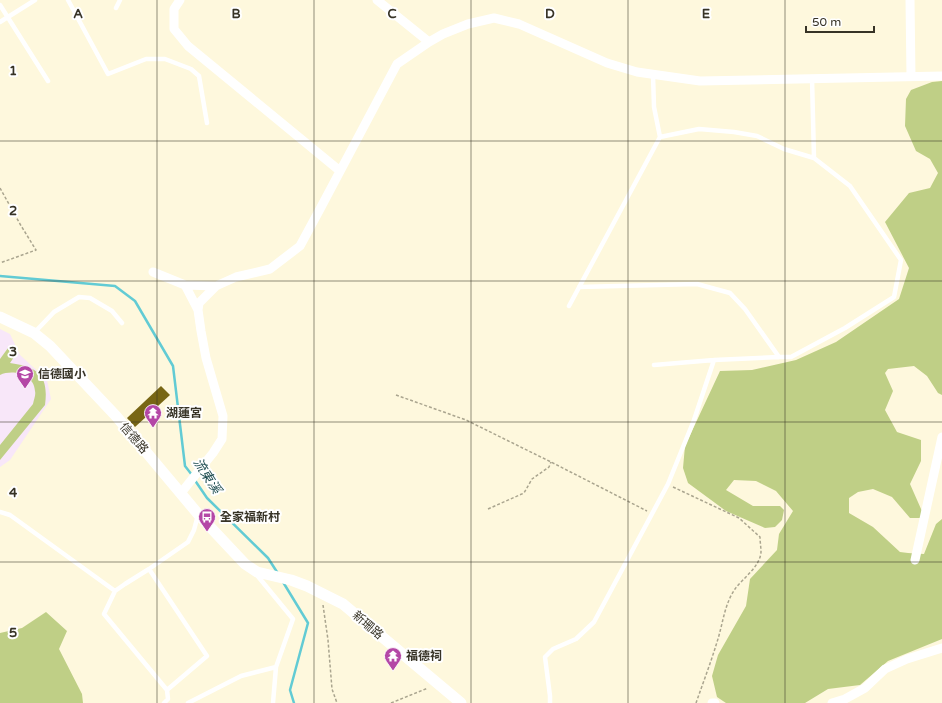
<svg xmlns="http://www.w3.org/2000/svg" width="942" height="703" font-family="'Varela Round','Noto Sans TC',sans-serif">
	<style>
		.education { fill: #f8e7f9 }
		.green { fill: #bfcf86 }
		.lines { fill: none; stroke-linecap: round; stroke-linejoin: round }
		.stream { stroke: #62cbd4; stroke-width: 2.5 }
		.building { fill: #786614 }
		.path { stroke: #aaa58f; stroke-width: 1.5; stroke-dasharray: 3 2; stroke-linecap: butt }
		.service { stroke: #fff; stroke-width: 4.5 }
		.minor { stroke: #fff; stroke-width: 9 }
		.tertiary { stroke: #fff; stroke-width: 11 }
		.grid { fill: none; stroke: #373326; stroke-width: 1; stroke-opacity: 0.55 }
		.labels { text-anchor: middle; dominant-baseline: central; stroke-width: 4; stroke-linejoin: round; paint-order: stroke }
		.poi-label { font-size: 12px; font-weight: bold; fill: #373326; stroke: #fff; text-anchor: start }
		.street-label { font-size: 12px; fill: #373326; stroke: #fff }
		.water-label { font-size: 13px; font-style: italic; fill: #1e4d51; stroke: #fff }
		.grid-label { font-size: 13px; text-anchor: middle; font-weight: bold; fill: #373326; stroke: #fff; stroke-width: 4; stroke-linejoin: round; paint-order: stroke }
	</style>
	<rect width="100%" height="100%" fill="#fef8dd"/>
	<path class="education" d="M0,329L10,334L20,355L47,380L51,399L10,460L0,467Z"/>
	<path class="green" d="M942,81V395L938,393L927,376L914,366L888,369L885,373L893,391L885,410L897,432L921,440V461L910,484L925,518H910L892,497L873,489L858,492L849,498V513L873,527L900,552L908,553L924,554L936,524L942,519V639L888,661L860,685L828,689L805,703H726L717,697L712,676L718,655L746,606L750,579L777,550L779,534L793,511L776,491L756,481L734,480L726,490L753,506H780L784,510L782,520L775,527L765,528L726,511L688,483L683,468L685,446L720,371L752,370L796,360L836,342L899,299L909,268L885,222L909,193L930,188L938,173L930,159L916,151L905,126L906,99L911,90L932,82Z
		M8,348L16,354L10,363C38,367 49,375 45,405L0,460V445L33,404C34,399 36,395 35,391C34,374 13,369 0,375V359Z
		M46,612L67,631L59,649L82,694L83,703H0V633L22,628Z"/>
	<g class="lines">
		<path class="stream" d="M0,276L115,286L135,301L173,366L185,466L192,475
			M194,479L207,498L268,558L277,572
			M283,582L308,623L290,690L294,703"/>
	</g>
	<path class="building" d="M161,386L170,395L135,427L127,418Z"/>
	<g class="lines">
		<path class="path" d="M0,188L20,224L36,250L0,263
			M396,395L466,420L551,462L647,511
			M673,487L739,518L760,537C760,542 761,547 761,552C760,567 743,578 735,589C724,605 723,624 717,642C711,662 703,683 696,703
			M488,509L524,493L532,479L549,467L551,462
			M323,605L328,640L332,689L337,703
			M391,703L428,688"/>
		<path class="service" d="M68,0L108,74L146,59H165L191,69L199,76L207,123
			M0,5L48,81
			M116,8L120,0
			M0,22L35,0
			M653,75L654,107L660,137L699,129L734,132L757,136L784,149L814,158L850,186L901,260L894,297L845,328L791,357H779L714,360L654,365
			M812,78L814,158
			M579,287L697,284L730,293L745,309L779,357
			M569,306L660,137
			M34,333L54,312L79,297L90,298L112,311L122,323
			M0,512L10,515L115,591L125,584L149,569L188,542L194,530L198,515
			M149,569L207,656L167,690
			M256,574L293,619L276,667L273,703
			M115,591L104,614L167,690L168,699L164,703
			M188,703L241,676L276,667
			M550,703V696L545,657L553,649L576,639L594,622L668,484L694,420L714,360"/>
		<path class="minor" d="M180,0L174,9V29L188,46L340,171
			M377,0L429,42
			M910,0L911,76
			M153,272L185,285L216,286
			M185,285L198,310
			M181,493L213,453L222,439L223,416L206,358L201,331L198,310L199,303L216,286L236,277L270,269L300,246L320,209L354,145L397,64L429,42L443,34L468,24L494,18L519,24L607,63L637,72L700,81L942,76
			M915,560L942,437
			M712,703H715
			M832,703L845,699L865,688L885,669L907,659L942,648"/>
		<path class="tertiary" d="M0,317L34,333L50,346L116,416L198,514L245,564L257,572L291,580L307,586L343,604L461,703"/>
	</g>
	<path class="grid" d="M157,0V703M314,0V703M471,0V703M628,0V703M785,0V703M0,141H942M0,281H942M0,422H942M0,562H942"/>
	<defs>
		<g id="school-pin" transform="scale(0.9)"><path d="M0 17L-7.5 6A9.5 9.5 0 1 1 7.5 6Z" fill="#b447a6" stroke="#fff"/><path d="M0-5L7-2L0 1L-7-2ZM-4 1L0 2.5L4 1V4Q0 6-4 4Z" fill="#fff"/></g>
		<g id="temple-pin" transform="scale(0.9)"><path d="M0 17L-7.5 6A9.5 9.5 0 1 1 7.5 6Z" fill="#b447a6" stroke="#fff"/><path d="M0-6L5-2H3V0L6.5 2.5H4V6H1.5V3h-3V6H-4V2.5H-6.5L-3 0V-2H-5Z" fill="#fff"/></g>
		<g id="bus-pin" transform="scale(0.9)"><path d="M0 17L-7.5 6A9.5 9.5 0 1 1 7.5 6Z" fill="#b447a6" stroke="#fff"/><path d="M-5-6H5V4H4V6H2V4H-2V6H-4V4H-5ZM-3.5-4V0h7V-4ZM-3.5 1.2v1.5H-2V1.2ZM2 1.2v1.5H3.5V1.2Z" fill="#fff"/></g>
	</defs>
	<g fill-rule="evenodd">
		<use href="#school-pin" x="25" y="374"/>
		<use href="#temple-pin" x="153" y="413"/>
		<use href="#bus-pin" x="207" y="517"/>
		<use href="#temple-pin" x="393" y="656"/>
	</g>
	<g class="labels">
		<g class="poi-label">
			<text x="38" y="374">信德國小</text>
			<text x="166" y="413">湖蓮宮</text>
			<text x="220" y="517">全家福新村</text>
			<text x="406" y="656">福德祠</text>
		</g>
		<g class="street-label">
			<text transform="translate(134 438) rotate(49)">信德路</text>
			<text transform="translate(368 625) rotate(40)">新珊路</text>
		</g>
		<g class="water-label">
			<text transform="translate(207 476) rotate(57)">流東溪</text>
		</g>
	</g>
	<g class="grid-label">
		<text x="78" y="18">A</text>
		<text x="236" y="18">B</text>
		<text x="392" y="18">C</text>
		<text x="550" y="18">D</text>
		<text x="706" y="18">E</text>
		<text x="13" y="75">1</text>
		<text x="13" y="215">2</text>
		<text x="13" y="356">3</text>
		<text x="13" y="497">4</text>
		<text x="13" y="637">5</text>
	</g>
	<path d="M806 26v6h68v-6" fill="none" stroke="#373326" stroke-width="2"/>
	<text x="812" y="26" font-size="12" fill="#373326" stroke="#ffffff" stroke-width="3" paint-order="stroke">50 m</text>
</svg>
